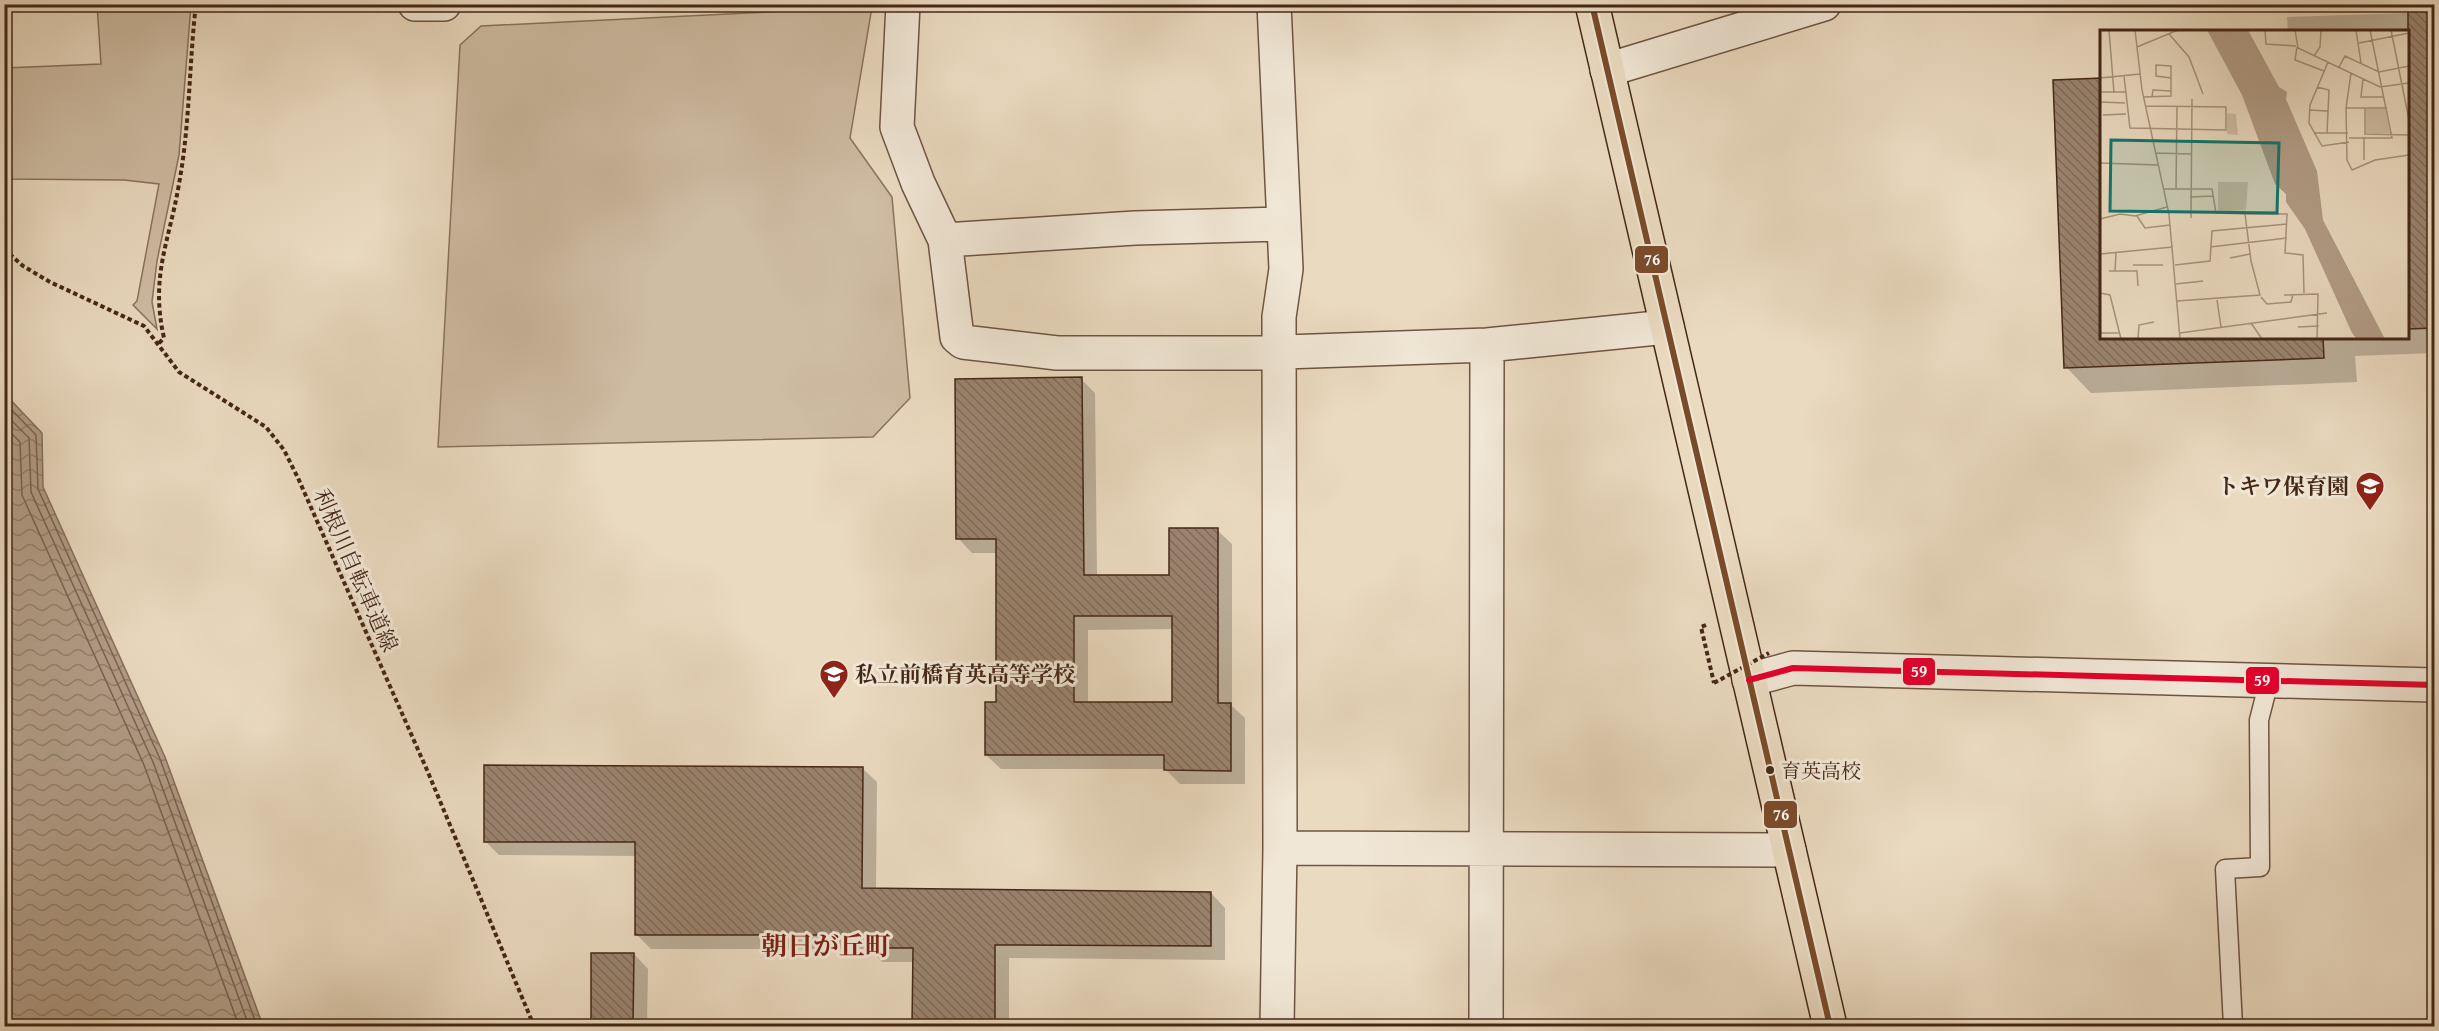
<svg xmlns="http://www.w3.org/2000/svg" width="2439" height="1031" font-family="'Gentium Book Plus','Noto Serif JP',serif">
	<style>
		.grass { fill: #cebca3; stroke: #89725d; stroke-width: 1.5 }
		.water { fill: url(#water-waves); stroke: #866e5a; stroke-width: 1.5 }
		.shadow { fill: #0003; fill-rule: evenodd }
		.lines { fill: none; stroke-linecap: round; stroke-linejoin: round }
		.shore { stroke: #7b624f; stroke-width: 1.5 }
		.building { fill: url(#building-back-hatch); stroke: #442717; stroke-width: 1.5; fill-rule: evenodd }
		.lane-casing { stroke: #6e5441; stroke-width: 21 }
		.street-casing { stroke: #6e5441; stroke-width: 36 }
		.primary-casing { stroke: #442717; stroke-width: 36 }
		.path { stroke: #442717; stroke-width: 4; stroke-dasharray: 4.5 3; stroke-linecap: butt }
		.lane { stroke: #f1e7d6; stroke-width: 18 }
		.street { stroke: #f1e7d6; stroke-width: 33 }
		.primary { stroke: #eadac0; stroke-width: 33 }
		.path-bridge { stroke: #442717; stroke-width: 4; stroke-dasharray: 4.5 3; stroke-linecap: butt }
		.bus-1-casing { stroke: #f1e7d6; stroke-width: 10 }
		.bus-2-casing { stroke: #f1e7d6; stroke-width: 10 }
		.bus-1 { stroke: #7a4b2a; stroke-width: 6 }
		.bus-2 { stroke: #e4002b; stroke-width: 6 }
		.bus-dot { fill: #442717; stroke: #f1e7d6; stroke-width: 2 }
		.labels { text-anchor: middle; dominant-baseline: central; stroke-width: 6; stroke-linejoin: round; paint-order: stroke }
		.bus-label { font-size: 20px; fill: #442717; stroke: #f1e7d6; text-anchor: start }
		.poi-label { font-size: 22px; font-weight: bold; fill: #442717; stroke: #f1e7d6; text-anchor: end }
		.street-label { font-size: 22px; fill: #442717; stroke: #f1e7d6 }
		.quarter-label { font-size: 26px; font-weight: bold; fill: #7a1f14; stroke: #f1e7d6 }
		.inset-road { fill: none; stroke: #a8927c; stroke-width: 1.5 }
		.view { fill: #0f766e; fill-opacity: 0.15; stroke: #0f766e; stroke-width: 3 }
		.inset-edge { fill: none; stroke: #442717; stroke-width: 3 }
		.line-badge { stroke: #f1e7d6; stroke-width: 2 }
		.badge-label { font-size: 16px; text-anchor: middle; font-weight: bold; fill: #fff }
	</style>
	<defs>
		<pattern id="water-waves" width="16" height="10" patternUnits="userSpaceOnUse" patternTransform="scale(1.5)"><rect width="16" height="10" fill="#b29d87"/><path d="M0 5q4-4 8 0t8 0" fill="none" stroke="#92806d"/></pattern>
		<pattern id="building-back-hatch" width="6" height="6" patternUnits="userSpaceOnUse" patternTransform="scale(1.5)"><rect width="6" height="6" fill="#9a846f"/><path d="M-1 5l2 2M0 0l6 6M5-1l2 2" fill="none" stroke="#7f6c5a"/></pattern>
	</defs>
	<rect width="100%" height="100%" fill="#eadac0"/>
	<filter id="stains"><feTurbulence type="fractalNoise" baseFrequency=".00333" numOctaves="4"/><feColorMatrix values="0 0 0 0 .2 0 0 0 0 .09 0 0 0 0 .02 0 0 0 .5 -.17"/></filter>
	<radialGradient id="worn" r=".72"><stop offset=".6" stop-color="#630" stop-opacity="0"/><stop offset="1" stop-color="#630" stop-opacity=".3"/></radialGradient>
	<path class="grass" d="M97,5H191L179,155L157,261L152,302L157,329L133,305L137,301L159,184L124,180L5,179V68L101,64Z
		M872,7L850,138L892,197L910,398L873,437L438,447L460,45L481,26Z"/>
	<path class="water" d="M4,393L42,433L43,487L165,757L263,1026H5Z"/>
	<path class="shadow" d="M2434,12V353L2355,356L2357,382L2091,393L2066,367L2102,338H2408V32H2288L2287,17Z
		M1081,379L1095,393L1097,576H1171L1217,530L1232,544V706L1245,718V784H1180L1165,769H1001L986,755L997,704V553H972L958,538ZM1173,629V704H1088V630Z
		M862,768L877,782L876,890L1211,893L1225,908V960L1009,958V1026H914V962H882L870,949H651L636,934L637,856L499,855L485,841Z
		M593,954H634L648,969L647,1026H592Z"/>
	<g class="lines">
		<path class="shore" d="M4,402L36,435L38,489L160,759L257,1026
			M4,413L29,438L31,492L153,762L249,1026
			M4,426L20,442L22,495L144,765L239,1026"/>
	</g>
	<path class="building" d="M2434,10V328L2408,329V11Z
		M2102,78V338H2323L2324,358L2064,368L2053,80Z
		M1082,377L1084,575H1169V528H1218V703H1231V771L1164,770V755H985V702H996V539H956L955,379ZM1074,616H1172V702H1074Z
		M484,765L863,767L862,888L1211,892V946L995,945V1026H912L913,948H867V935H635V842H484Z
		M591,953H634L633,1026H591Z"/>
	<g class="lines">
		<g class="lane-casing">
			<path id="lane" d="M2233,1026L2225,869L2260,867L2259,720L2269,681"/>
		</g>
		<g class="street-casing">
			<path id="street" d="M415,4H444
				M903,4L897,127L918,183L945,240L957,337L963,342L1057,353H1256L1487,345L1667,327
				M1274,4L1286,269L1279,317L1280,848L1277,1026
				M1607,70L1824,4
				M945,240L1135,228L1282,224
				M1749,680L1793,668L2434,685
				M1280,848L1789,850
				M1486,1026L1487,345"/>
		</g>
		<g class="primary-casing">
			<path id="primary" d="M1592,4L1830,1026"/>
		</g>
		<path class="path" d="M4,249L23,266L50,282L144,326L179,372L266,427L284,450L298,478L427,770L534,1026
			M159,343L164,338C150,276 169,243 179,184C190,124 189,64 196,4
			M1706,625L1701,627L1714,683"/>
		<use href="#lane" class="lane"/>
		<use href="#street" class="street"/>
		<use href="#primary" class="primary"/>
		<path class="path-bridge" d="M1714,683L1769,653"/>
		<g class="bus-1-casing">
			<path id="bus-1" d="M1592,4L1830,1026"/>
		</g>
		<g class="bus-2-casing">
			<path id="bus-2" d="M1749,680L1793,668L2434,685"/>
		</g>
		<use href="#bus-1" class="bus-1"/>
		<use href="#bus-2" class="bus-2"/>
	</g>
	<defs>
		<g id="school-pin" transform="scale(1.5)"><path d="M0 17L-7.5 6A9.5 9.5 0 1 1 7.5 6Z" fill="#8f2418" stroke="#f1e7d6"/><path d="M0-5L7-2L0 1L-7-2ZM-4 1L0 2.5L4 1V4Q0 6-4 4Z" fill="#fff"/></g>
	</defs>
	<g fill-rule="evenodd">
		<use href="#school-pin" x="2370" y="486"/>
		<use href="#school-pin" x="834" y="674"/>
	</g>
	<circle class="bus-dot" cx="1770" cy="770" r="5"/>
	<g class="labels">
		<g class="bus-label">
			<text x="1781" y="770">育英高校</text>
		</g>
		<g class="poi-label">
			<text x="2349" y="486">トキワ保育園</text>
			<text x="855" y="674" text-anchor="start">私立前橋育英高等学校</text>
		</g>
		<g class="street-label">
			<text transform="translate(356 570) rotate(66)">利根川自転車道線</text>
		</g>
		<g class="quarter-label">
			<text x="826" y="945">朝日が丘町</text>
		</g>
	</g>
	<g transform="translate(2100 30)">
		<rect width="309" height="309" fill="#eadac0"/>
		<path d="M118,152H148L146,180L118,182Z" fill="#cebca3"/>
		<path d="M266,79H285L290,103H266ZM127,83L136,84L138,105L127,104Z" fill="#cebca3"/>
		<path d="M148,0L179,57L187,62L186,69L217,141L223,190L285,309H257L252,303L205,199L186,172V164L175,154L142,65L107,0Z" fill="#b29d87"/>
		<path class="inset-road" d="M9,0L14,63M35,0L42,60L69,184L80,309M165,0L166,14L196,16M195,0L198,18L280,57L309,53M256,0L261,33M291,0L309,90M69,4L89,27L103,64M259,13L309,3M37,17L78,0M197,17L195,30L224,41M214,26L220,17L221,0M228,32L210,75L209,93L222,116L249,112M239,37L245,26L279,42L309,36M251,43L246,78L247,130L252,140M24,46L30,98L126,100V77L46,76M0,48L40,44M263,49L261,67H284M217,57L229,60L227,103M1,62H25M44,67L71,66V36L56,35V46L71,48M52,67L53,60L71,61M0,72L25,73M246,78H287M265,78V104L309,105M209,80L228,81M3,85L26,84M214,103H248M249,108H292L270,0M56,123L91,124M264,130V107M0,133L58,135M252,140L275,130L309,125M76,158L77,76M63,159H112L116,183L145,184L151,231L160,265L77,271M90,167L113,166M145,184H187L185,223L203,225L204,263M37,186L45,198L70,195M91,188L92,69M0,189L20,184L35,186L67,177M110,217L187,208M0,224L73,217M130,228L150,224M33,235H63M75,235L110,231L112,201L187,194M9,241H37L38,256M15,241L16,223M76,254L103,251M0,263L10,265L21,309M184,265L218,264L217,309M161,267L167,274L191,272L193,264M117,270L121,297M151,293L162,309M198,297L219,296M0,303H20M80,303L227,283M38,309L39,295L54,292"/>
		<path class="view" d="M11,110L179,113L177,183L10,181Z"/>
		<rect width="309" height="309" class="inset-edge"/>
	</g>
	<g class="line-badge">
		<rect x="1634" y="245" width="35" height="29" rx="6" fill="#7a4b2a"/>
		<rect x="1902" y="657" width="34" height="29" rx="6" fill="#e4002b"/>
		<rect x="2245" y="666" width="35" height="29" rx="6" fill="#e4002b"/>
		<rect x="1763" y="800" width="35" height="29" rx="6" fill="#7a4b2a"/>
	</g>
	<g class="badge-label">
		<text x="1652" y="265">76</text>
		<text x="1919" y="677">59</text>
		<text x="2262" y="686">59</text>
		<text x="1781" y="820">76</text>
	</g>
	<rect width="2439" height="1031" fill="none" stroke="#eadac0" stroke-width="24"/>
	<rect x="6" y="6" width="2427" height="1019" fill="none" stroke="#442717" stroke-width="3"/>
	<rect x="12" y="12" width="2415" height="1007" fill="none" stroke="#442717" stroke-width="1.5"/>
	<rect width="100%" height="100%" filter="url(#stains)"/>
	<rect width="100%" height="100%" fill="url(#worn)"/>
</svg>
